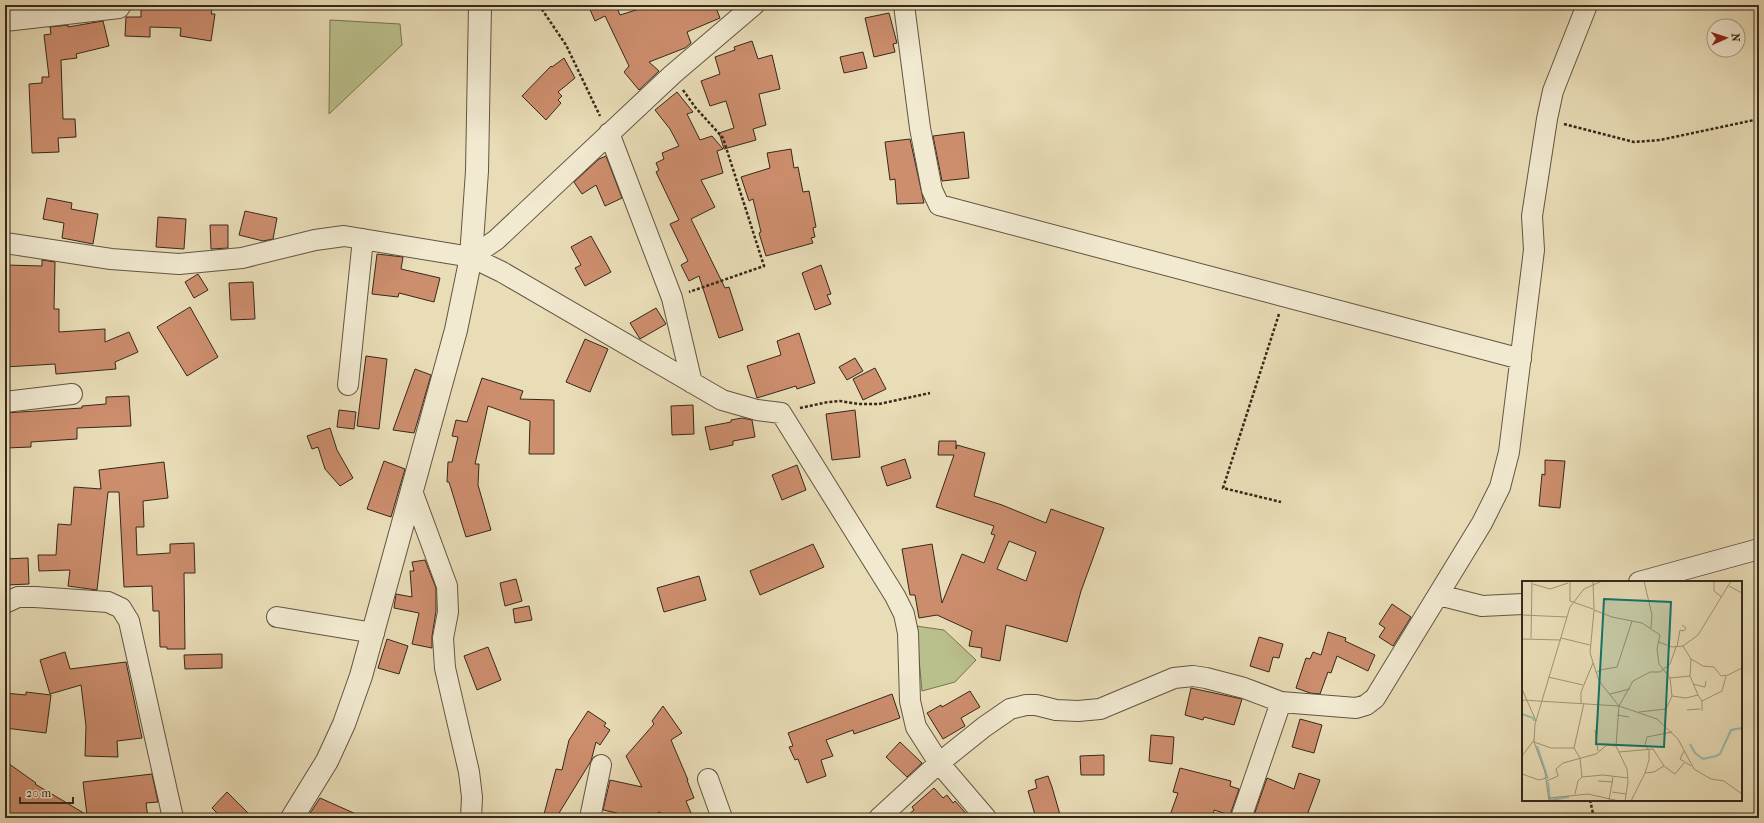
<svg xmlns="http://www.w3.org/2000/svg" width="1764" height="823" font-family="'IM FELL French Canon',serif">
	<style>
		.green { fill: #bac08c; stroke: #787453 }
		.building { fill: #cd8e6e; stroke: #36281a; fill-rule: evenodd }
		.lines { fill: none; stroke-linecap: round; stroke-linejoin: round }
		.minor-casing { stroke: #635541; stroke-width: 22 }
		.tertiary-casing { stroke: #635541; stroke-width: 24 }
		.path { stroke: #36281a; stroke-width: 2.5; stroke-dasharray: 3 2; stroke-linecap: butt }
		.minor { stroke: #f1e9d0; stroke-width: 20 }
		.tertiary { stroke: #f1e9d0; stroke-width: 22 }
		.inset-river { fill: none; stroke: #97bcaf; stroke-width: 2 }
		.inset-road { fill: none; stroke: #a19578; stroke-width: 1 }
		.view { fill: #0f766e; fill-opacity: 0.15; stroke: #0f766e; stroke-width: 2 }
		.inset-edge { fill: none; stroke: #36281a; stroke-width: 2 }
	</style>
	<rect width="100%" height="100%" fill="#e9ddb7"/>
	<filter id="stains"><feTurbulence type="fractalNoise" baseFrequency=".005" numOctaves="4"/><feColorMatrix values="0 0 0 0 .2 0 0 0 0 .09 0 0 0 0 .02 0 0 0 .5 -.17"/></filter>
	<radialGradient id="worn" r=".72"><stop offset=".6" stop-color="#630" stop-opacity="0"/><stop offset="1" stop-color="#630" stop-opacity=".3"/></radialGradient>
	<path class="green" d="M330,20L400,24L402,45L329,114Z
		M916,626L944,630L976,660L955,682L922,691Z"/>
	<path class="building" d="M141,5H213L211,14H215L211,41L180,36L181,28L150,27V37L125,36L126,17H141Z
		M588,5H628L618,10L620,15L652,5H715L720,18L687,32L691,43L685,48L649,62L659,71L639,90L624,72L629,66L605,16L595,21Z
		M889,13L897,43L893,44L895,52L874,57L865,18Z
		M103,21L109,46L80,53L76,54L77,58L61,60L63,119H75L76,137L58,138L59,152L32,153L29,84L42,83V77H49L44,35L51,34L50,27L68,25V27Z
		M752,41L758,59L772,55L780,89L759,94L766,125L753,129L756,140L724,149L719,133L734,128L726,101L710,106L701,81L720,74L715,57L735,50L734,47Z
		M863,52L867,68L844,73L840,57Z
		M564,58L575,78L558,92L562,96L558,100L561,103L546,120L522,96L551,66L552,67Z
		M677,92L693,112L687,114L700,140L712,136L723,149L717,151L723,173L701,180L715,207L691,219L725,288L729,287L743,330L719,338L699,276L689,281L681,265L688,261L670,224L679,220L656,172L659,170L656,163L664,159L662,153L679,146L670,129L655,110Z
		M964,132L969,178L942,181L933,136Z
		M910,139L924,203L897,204L895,179L890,180L885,142Z
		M791,149L794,168L798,167L803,192L809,191L816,227L813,228L815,237L811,238L813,243L766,256L759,233L761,232L753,199L749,201L741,177L770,168L767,153Z
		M606,156L622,198L605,206L596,185L582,194L574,182L599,159Z
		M47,198L72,203L71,209L98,214L93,244L62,238L64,223L43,219Z
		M245,211L277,218L273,239L263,241L239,235Z
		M158,217L186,219L184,249L156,247Z
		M210,225H228V248L211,249Z
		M591,236L611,272L585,286L575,268L581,265L571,247Z
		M377,254L403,257L401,269L440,278L434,302L399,293L398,297L372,294Z
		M42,260L55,262L54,309H59V332L105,329V342L129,332L138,352L115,362L116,369L56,374L55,364L5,367V265L42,266Z
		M821,265L831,294L827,295L831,304L815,310L802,273Z
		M198,274L208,290L194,298L185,282Z
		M253,282L255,319L231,320L229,283Z
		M190,307L218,357L187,376L157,327Z
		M656,308L666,324L640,339L630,323Z
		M799,333L815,383L797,389L796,386L757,398L747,366L781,355L777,341Z
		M585,339L608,349L590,392L566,382Z
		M366,356L387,359L379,429L357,426Z
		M855,358L863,371L847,380L839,367Z
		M875,368L886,389L863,400L853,379Z
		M415,369L431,375L418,420L414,433L393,430Z
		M482,378L523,391L520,399L554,400V454H529L530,421L488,406L475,464H479L478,485L491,530L466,537L449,482H447L448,462H452L458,437L452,436L456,420L467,422Z
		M129,396L131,426L77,428V439L31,442V447L6,448L5,413L82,408V406L106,404V397Z
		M693,405L694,434L672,435L671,406Z
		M339,410L356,412L354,429L337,427Z
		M855,410L860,457L832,460L826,414Z
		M742,418L752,420L755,437L733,441V445L710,450L705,427L731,422V420Z
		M330,428L337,450L353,478L340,486L325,469L318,447L312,449L307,436Z
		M939,441H956V449L957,445L985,453L974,496L1002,505L1046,523L1051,509L1104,528L1081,591L1067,642L1006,625L1000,661L981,657L982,648L969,646L972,631L937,615L919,618L915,595H910L902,549L932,544L942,603L962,554L984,563L995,535L991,534L994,526L936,507L954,455H938ZM1009,541L1036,552L1026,581L997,569Z
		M905,459L911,478L887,486L881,467Z
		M1545,460L1565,461L1560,508L1539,506L1542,474L1545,475Z
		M384,461L405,469L391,517L367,509Z
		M164,462L168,498L143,501L144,527H136L137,555L170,553V544L194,543L195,573H184L185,649H167V647H160L159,611H153L152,586L124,587L119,492H108L97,590L68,586L70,570L39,571L38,555H56L58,524L71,525L74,487L101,489L99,470Z
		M797,465L806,490L782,500L772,475Z
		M813,544L824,567L760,595L750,571Z
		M28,558L29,584L6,585L5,559Z
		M425,560L436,588V611L432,636V648L412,644L419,613L394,608L396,594L412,597L410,571H414L412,562Z
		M699,576L706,600L664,612L657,588Z
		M516,579L522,601L505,606L500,583Z
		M1392,604L1411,617L1393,646L1379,637L1385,628L1379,624Z
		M529,606L532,620L515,623L513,609Z
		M1328,632L1346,638L1345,641L1375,655L1368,671L1337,656L1331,673L1328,672L1320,694L1310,693L1296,688L1306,658L1310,659L1313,652L1321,655Z
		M1259,637L1283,644L1279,658L1273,657L1269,672L1250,666Z
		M387,639L408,646L399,674L378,668Z
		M488,647L501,680L477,690L464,656Z
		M65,652L70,669L126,662L142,738L117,741L118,757L85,756L86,726L81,685L50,694L40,660Z
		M222,654V668L185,669L184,655Z
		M1191,688L1242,699L1234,725L1204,717L1203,720L1185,715Z
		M970,691L980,707L961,718L965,726L943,739L927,713L941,705L942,707Z
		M26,692L51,695L46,733L5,728V693L26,695Z
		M892,694L900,718L854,734L853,730L826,740L833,756L821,760L826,776L807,783L798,759L795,760L789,747L793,746L788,733Z
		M663,706L682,733L671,740L688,780H687L694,798L686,801L691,813L685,815L686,818H663L660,812L645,818H615L617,813L603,810L610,780L642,787L626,756L654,724L652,721Z
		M588,711L606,723L604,726L610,730L600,745L596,742L591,761L556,818H543L556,769L562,770L569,740Z
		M1300,719L1322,725L1314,753L1292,747Z
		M1151,735L1174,737L1172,764L1149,761Z
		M900,742L922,763L907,777L886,757Z
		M1104,755V775H1081L1080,756Z
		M5,761L36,783L35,784L87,815L83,782L152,774L158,802L146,803L148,818H5Z
		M1180,768L1231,781L1230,786L1239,789L1230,815L1214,810L1213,818H1169L1178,793L1173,792Z
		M1299,773L1320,780L1306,818H1253L1267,778L1294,789Z
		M1048,776L1052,787L1061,818H1036L1028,791L1037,788L1035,780Z
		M934,788L943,798L947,795L953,803L955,801L970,818H904L914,810L912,807Z
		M227,792L253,818H222L212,808Z
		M320,798L365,818H307Z"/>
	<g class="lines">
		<g class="minor-casing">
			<path id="minor" d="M904,5L920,128L932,190L939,205L1521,359
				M5,21L119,8L121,5
				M609,133L672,298L692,383
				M5,243L111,259L179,264L242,258L315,240L344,236L471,257L502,272L722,400L757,410L781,413L895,596L904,614L908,633L910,701L916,727L939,763L986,818
				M471,257L496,240L673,74L754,5
				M348,385L363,239
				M5,402L72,394
				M412,491L447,586L448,612L443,638L445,668L469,772L472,797L471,818
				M1639,582L1759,549
				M1439,595L1482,606L1523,604
				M5,603L18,597H35L108,602L121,608L129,621L173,818
				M277,617L374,633
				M708,779L722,818
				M590,818L601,765
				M879,818L939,763L984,727L1010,709L1026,705H1036L1056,710L1078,711L1100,709L1174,678L1193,676L1206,678L1244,688L1281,702L1356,708L1366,705L1375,698L1482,523L1500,487L1509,452L1534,250L1532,216L1547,119L1553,91L1587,5
				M1241,818L1281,702"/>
		</g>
		<g class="tertiary-casing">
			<path id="tertiary" d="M292,818L327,761L344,724L361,676L456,330L471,257L477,171L480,5"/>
		</g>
		<path class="path" d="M539,5L566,45L600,116
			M683,90L695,107L723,138L764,266L689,292
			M1564,124L1634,142L1660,140L1759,119
			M1279,314L1223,488L1281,502
			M800,408L828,402L840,401L858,404H879L930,393
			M1590,800L1594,818"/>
		<use href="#minor" class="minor"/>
		<use href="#tertiary" class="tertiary"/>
	</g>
	<g transform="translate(1522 581)">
		<rect width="220" height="220" fill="#e9ddb7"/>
		<path class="inset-river" d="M0,133L11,137L12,140M168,163L173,172L181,178L194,175L198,173L209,149L220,147M15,165L26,198M26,201L28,219L47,216"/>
		<path class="inset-road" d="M48,0V20L71,28M71,0L72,29L68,72L77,100L97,125M122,0L130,34L129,47M192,0V10L200,16M11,3L28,8L46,2M207,5L220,12M72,29L90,36L120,42L138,54L135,68L137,83L148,97L150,115L144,128L143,143M0,34L45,36M9,57L10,0M39,57L68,64M0,58L39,59M137,61L150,66L161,65L176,54L209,0M161,65L169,78L181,85L192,86L199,95L206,94L220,87M155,66L158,49L162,50L164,47L160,44M169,78L168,95L176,114M74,92L78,89L95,86L110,40M26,96L61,104M148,97L168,95M171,103L183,106L184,100M0,108L14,140M88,113L108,108M150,115L164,117L176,114L180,120V130M0,119L97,125L135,138L156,158L172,188L189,198L202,200L220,213M180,120L200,110L204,95M59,122V111L71,82M165,129L178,128M117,131L144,128M95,134L107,136M73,149L76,170M12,161L29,167H52M52,167L58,177L60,196L56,200L53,213M52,167L62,122M162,170L158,178L169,185M97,171L131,168L142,185L153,193L162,182M0,175L12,159M123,192L132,191L142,185M0,193L17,199L24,197M60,196L81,194L106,197M25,200L36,195L34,188L41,182L74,173L85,164L94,165M76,200L91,201M90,211L104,213M27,217L66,213L97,220M87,219L91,196M27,220L23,191L12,161L13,143L48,26L62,8L80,0M103,220L106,201L105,188L94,165L97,125L111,100L128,91H138L148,83L154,66M109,220L123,192L127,179V169L123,164L125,156L150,151"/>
		<path class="view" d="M82,18L149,21L142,166L74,163Z"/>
		<rect width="220" height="220" class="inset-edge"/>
	</g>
	<rect width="1764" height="823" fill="none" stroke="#e9ddb7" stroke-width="20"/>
	<rect x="6" y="6" width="1752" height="811" fill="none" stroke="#36281a" stroke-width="2"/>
	<rect x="10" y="10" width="1744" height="803" fill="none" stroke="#36281a"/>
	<g transform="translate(1726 38) rotate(87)"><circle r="19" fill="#f1e9d0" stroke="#a69c87"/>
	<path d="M0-3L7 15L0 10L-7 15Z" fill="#8f2418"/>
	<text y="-6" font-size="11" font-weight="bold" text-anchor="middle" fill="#36281a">N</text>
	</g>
	<path d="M20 797v6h53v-6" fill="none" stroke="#36281a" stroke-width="2"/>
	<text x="26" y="797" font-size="12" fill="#36281a" stroke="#f1e9d0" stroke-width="3" paint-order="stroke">20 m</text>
	<rect width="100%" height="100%" filter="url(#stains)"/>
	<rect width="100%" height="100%" fill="url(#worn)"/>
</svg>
